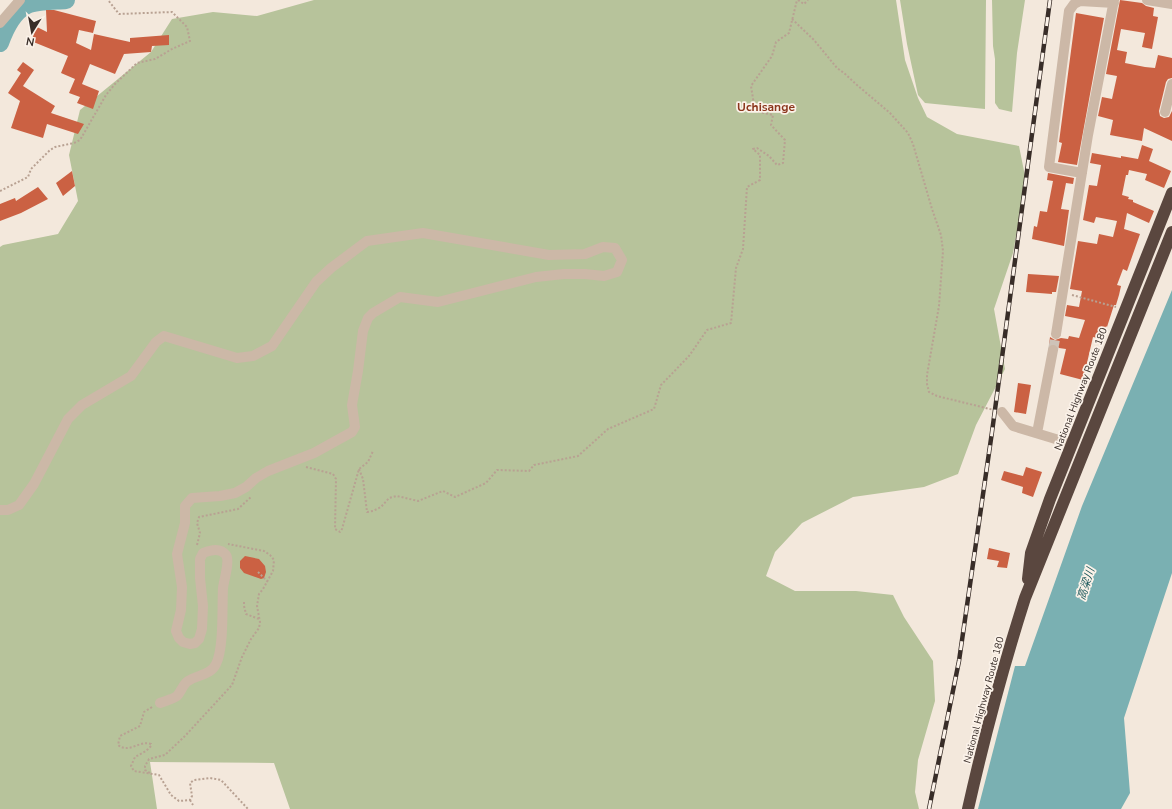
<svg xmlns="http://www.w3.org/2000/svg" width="1172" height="809" font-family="'Nunito Sans','Noto Sans JP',sans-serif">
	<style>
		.green { fill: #b7c39b }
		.water { fill: #7ab0b2 }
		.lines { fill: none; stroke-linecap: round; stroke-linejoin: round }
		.river { stroke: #7ab0b2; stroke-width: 18 }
		.building { fill: #cb6143 }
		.minor-tunnel { stroke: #cec3b8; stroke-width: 10; stroke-dasharray: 10 5; stroke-linecap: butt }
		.path { stroke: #b8a192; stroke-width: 2; stroke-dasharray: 2 2; stroke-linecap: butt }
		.minor { stroke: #ccb8a7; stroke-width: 10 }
		.highway { stroke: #5a473f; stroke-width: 12 }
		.rail-casing { stroke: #382d28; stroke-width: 4.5 }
		.rail { stroke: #fbf2e9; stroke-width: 3; stroke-dasharray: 9; stroke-linecap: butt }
		.labels { text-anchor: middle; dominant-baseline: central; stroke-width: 3.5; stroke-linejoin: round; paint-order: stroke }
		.street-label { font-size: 10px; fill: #382d28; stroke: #fbf2e9 }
		.water-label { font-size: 11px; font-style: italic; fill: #1c595c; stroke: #fbf2e9 }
		.quarter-label { font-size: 12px; font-weight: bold; fill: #8b361d; stroke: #fbf2e9 }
	</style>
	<rect width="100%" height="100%" fill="#f3e8dc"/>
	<path class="green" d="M314,0H896L905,60L918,98L927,117L957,134L1019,146L1026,181L1013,253L994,309L1005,369L976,425L958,474L924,487L853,497L802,523L775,552L766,576L795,591H856L893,595L904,617L933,661L935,701L918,760L915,792L919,809H290L274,763L150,762L157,809H0V247L3,245L58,234L78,201L69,155L80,110L151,52L172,19L213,12L257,16Z
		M900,0H986L985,109L925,103L918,95L907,44Z
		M992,0H1025L1017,53L1012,112L999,109L995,103V59L993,46Z"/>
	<path class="water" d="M1172,290V573L1124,718L1130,793L1121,809H978L1015,666H1025L1082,506Z"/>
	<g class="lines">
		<path class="river" d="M0,43C5,29 13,12 27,5C36,1 55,1 66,0"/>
	</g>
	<path class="building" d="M1120,0L1142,3L1146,6L1154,8L1153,16L1158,17L1152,49L1142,47L1145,33L1121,29L1117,50L1127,52L1125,63L1145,67L1155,68L1158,55L1172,58V78L1168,79L1166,82L1159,111L1160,116L1164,118L1169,117L1172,111V141L1144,128L1142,141L1110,135L1113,120L1098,116L1102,97L1112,99L1117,76L1106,74Z
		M46,10H54L96,21L93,33L79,30L76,43L91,50L94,34L130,42V38L169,35V45L152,46L151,52L124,54L115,74L90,64L82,84L99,91L93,109L77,103L80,97L69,93L75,79L61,73L68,56L31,41L37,27L47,32Z
		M1076,13L1104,18L1077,165L1058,162L1062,143L1059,142Z
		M23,62L34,70L23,86L55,106L51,113L84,124L78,134L47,124L43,138L11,128L20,101L8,93L21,73L17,70Z
		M1142,145L1153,149L1149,161L1171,171L1164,188L1145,180L1147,174L1129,170L1128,175H1126L1122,195L1129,197L1128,199L1133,200V202L1154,211L1149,223L1127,213L1124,229L1140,234L1127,271L1123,269L1117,285L1121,286L1119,295L1116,305H1114L1107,327L1106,326L1102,339L1093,337L1083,380L1060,374L1066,349L1059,348L1055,344L1049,345L1050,337L1055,340L1061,338L1068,339L1069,336L1079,338L1085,320L1065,316L1067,305L1079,307L1082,291L1070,289L1078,241L1097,244L1099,234L1113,237L1117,221L1096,217L1094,223L1083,220L1089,185L1097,186L1101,165L1090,163L1092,153L1121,158V156L1138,159Z
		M72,171L75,186L63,196L56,183Z
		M1048,173L1074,178L1073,184L1066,183L1061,209L1069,210L1064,246L1032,239L1034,226L1037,227L1040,211L1047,212L1053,181L1047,180Z
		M38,187L48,199L21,213L0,221V204L15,198L16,201Z
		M1028,274L1059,276L1056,292H1052V294L1026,292Z
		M1018,383L1031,385L1026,414L1014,412Z
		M1026,467L1042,472L1033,497L1022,493L1023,487L1001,480L1004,471L1023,476Z
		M989,548L1010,553L1007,568L997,567L999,561L987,559Z
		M245,556L259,559L265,566L266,572L264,578L261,579L244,573L240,568V561Z"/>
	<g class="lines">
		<path class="minor-tunnel" d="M1053,350L1056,334"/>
		<path class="path" d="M798,0L804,4L808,0
			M792,19L814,40L837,68L844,73L857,85L890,113L908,133L913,144L932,209L941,235L943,251L939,306L927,375V384L929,392L937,396L994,410
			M0,191L28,177L31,169L50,150L55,147L74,143L80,140L106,95L115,84L137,63L155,59L172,49L190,41L187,27L172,12L119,14L108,0
			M1072,295L1116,307
			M306,467L333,474L336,479L335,529L340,532L342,529L359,469L368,462L373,451
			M359,469L363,479L367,512L373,511L381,507L389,498L397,496L418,501L443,491L455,497L486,483L497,470L529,471L534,465L578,456L608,429L654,409L661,385L689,356L707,330L731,323L736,268L743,249L747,187L760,180V155L753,149L757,148L769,156L777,165L783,163L785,140L771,125L773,115L755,111L751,86L772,56L776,42L789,33L797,0
			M197,545L200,533L197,523L199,517L238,509L252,496
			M258,572L268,582
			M244,602V606L246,614L259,619
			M152,707L144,712L140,726L120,736L118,745C129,754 139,740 151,744V746L146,751L135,757L131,766L134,771L159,775L171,795L179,801L190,800L192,796L190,783L194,780L210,778L221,780L248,809
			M150,773L145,770V766L149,759L165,755L185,736L232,685L242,657L251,639L259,628L260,622L257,606L259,594L263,589L273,571L274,560L270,555L264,551L228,544
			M190,800L193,805"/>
		<path class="minor" d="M1147,0L1172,4
			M0,23L20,0
			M1165,112L1172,84
			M1082,173L1049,167L1069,11L1074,4L1080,1L1114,3
			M1056,334L1088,135L1114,0
			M1002,412L1013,426L1072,444
			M1037,433L1053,350
			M0,510H8L19,505L34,484L68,419L82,405L131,376L156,342L164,336L237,358L253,356L272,346L316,282L331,268L367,241L423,233L549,255L585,254L603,247L615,248L622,260L617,272L604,276L585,274H564L536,277L438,302L400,297L373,313L368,318L363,331L358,371L352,405L355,427L352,432L314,453L268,471L256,478L246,487L235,493L220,496L192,498L185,506V523L177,554L182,587L181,610L176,631L179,638L183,642L190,644L195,643L199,639L202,629L203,606L200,578V559L203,553C210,550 220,547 226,555C230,561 224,580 223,588C222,607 224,649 216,664C211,675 197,675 188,681C183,684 181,692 177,696C173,699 165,701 160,703"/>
		<path class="highway" d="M1028,579L1031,553L1050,499L1172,193
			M968,809C984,738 1003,667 1025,598L1172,232"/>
		<g class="rail-casing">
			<path id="rail" d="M929,809L959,661L992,432L1050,0"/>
		</g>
		<use href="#rail" class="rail"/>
	</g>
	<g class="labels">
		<g class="street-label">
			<text transform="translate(1081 389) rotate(-69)">National Highway Route 180</text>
			<text transform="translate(984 700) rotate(-75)">National Highway Route 180</text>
		</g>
		<g class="water-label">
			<text transform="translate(1086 584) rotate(-72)">高梁川</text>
		</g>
		<g class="quarter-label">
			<text x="766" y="107">Uchisange</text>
		</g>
	</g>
	<g transform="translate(32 32) rotate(191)" stroke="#fbf2e9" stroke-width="3" paint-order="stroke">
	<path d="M0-3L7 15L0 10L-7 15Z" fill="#382d28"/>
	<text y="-6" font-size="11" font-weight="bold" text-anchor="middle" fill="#382d28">N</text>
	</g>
</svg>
